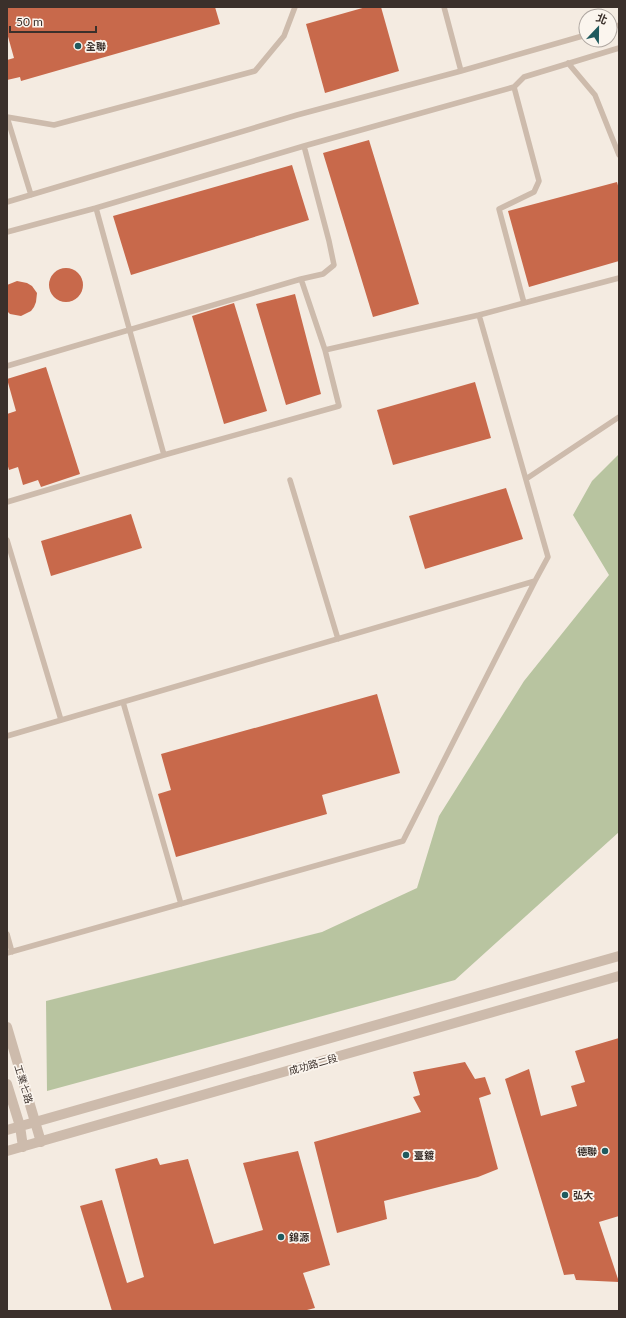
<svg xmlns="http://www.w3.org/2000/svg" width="626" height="1318" font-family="Lato,'Noto Sans TC',sans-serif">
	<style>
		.green { fill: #b8c4a0 }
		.building { fill: #c8694b }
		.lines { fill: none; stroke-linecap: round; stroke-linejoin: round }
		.service { stroke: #cdbbac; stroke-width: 5.5 }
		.tertiary { stroke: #cdbbac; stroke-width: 10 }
		.poi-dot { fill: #1f5a5e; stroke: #fbf5ee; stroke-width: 1.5 }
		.labels { text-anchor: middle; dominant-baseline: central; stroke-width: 3.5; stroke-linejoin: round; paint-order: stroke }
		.poi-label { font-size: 10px; font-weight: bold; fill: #3b302b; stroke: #fbf5ee; text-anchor: start }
		.street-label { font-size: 10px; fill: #3b302b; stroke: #fbf5ee }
	</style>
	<rect width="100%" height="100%" fill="#f4ebe1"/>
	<path class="green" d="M619,454V832L455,980L47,1091L46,1001L322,932L417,888L439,816L524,681L609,575L573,515L592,481Z"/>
	<path class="building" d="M7,7H215L220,24L21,81L20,77L7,80V60L14,58L7,33Z
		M366,7H381L399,71L325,93L306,24Z
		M369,140L419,304L373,317L323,153Z
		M292,165L309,220L131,275L113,216Z
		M617,182L619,189V261L529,287L508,211Z
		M49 285a17 17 0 1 1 34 0a17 17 0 1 1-34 0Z
		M17,281L27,283L32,286L37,293L36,302L34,307L31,311L21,316L10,314L7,311V285Z
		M295,294L321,394L286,405L256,304Z
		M234,303L267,411L224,424L192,316Z
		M46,367L80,474L41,487L38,480L23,485L18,467L9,470L7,463V414L16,411L7,379Z
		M475,382L491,438L393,465L377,410Z
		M506,488L523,539L425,569L409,516Z
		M131,514L142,548L51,576L41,541Z
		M377,694L400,773L322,795L327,814L176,857L158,794L171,790L161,754Z
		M619,1038V1216L599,1222L619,1282L576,1280L574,1274L564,1275L505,1079L529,1069L541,1116L577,1106L571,1086L585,1082L575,1051Z
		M465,1062L475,1079L485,1077L491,1094L479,1098L498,1169L478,1177L384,1201L387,1219L337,1233L314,1142L421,1112L413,1097L420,1095L413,1072Z
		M298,1151L330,1265L303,1273L315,1308L303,1311H112L80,1206L102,1200L127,1283L144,1277L115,1169L157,1158L160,1165L188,1159L214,1244L263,1230L243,1163Z"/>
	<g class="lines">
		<path class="service" d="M444,7L461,71
			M610,28L619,25
			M619,48L524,77L514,87L539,181L534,192L499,209L524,303L619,278
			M568,63L595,95L619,155
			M7,117L54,125L255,71L284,36L295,7
			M7,117L31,195
			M7,202L297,115L461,71L586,35
			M7,232L96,208
			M479,315L524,303
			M7,366L301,279L323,274L334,265L329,241L304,146
			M164,455L96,208L304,146L514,87
			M526,479L619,417
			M290,480L338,639
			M7,502L164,455L339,406L325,350
			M7,540L61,720
			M123,702L181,904
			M7,736L535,581L548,557L479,315L325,350L301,279
			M7,934L12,952
			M7,953L403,841L535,581"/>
		<path class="tertiary" d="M7,1027L41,1142
			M7,1084L20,1126L23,1147
			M7,1130L619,956
			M7,1151L619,976"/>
	</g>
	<g class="poi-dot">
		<circle cx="78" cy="46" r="4"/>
		<circle cx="605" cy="1151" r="4"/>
		<circle cx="406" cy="1155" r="4"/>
		<circle cx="565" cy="1195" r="4"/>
		<circle cx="281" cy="1237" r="4"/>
	</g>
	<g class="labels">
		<g class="poi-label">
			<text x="86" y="46">全聯</text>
			<text x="597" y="1151" text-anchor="end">德聯</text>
			<text x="414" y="1155">臺鍍</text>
			<text x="573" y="1195">弘大</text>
			<text x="289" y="1237">錦源</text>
		</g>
		<g class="street-label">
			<text transform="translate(313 1064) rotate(-16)">成功路二段</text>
			<text transform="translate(24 1084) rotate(73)">工業七路</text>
		</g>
	</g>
	<rect width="626" height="1318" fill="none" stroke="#3b302b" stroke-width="16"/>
	<g transform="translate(598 28) rotate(22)"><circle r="19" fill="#fbf5ee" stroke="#aea6a0"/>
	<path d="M0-3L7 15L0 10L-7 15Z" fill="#1f5a5e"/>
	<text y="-6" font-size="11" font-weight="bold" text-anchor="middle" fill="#3b302b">北</text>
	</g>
	<path d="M10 26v6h86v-6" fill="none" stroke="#3b302b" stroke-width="2"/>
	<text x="16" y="26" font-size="12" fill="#3b302b" stroke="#fbf5ee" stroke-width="3" paint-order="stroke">50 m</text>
</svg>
